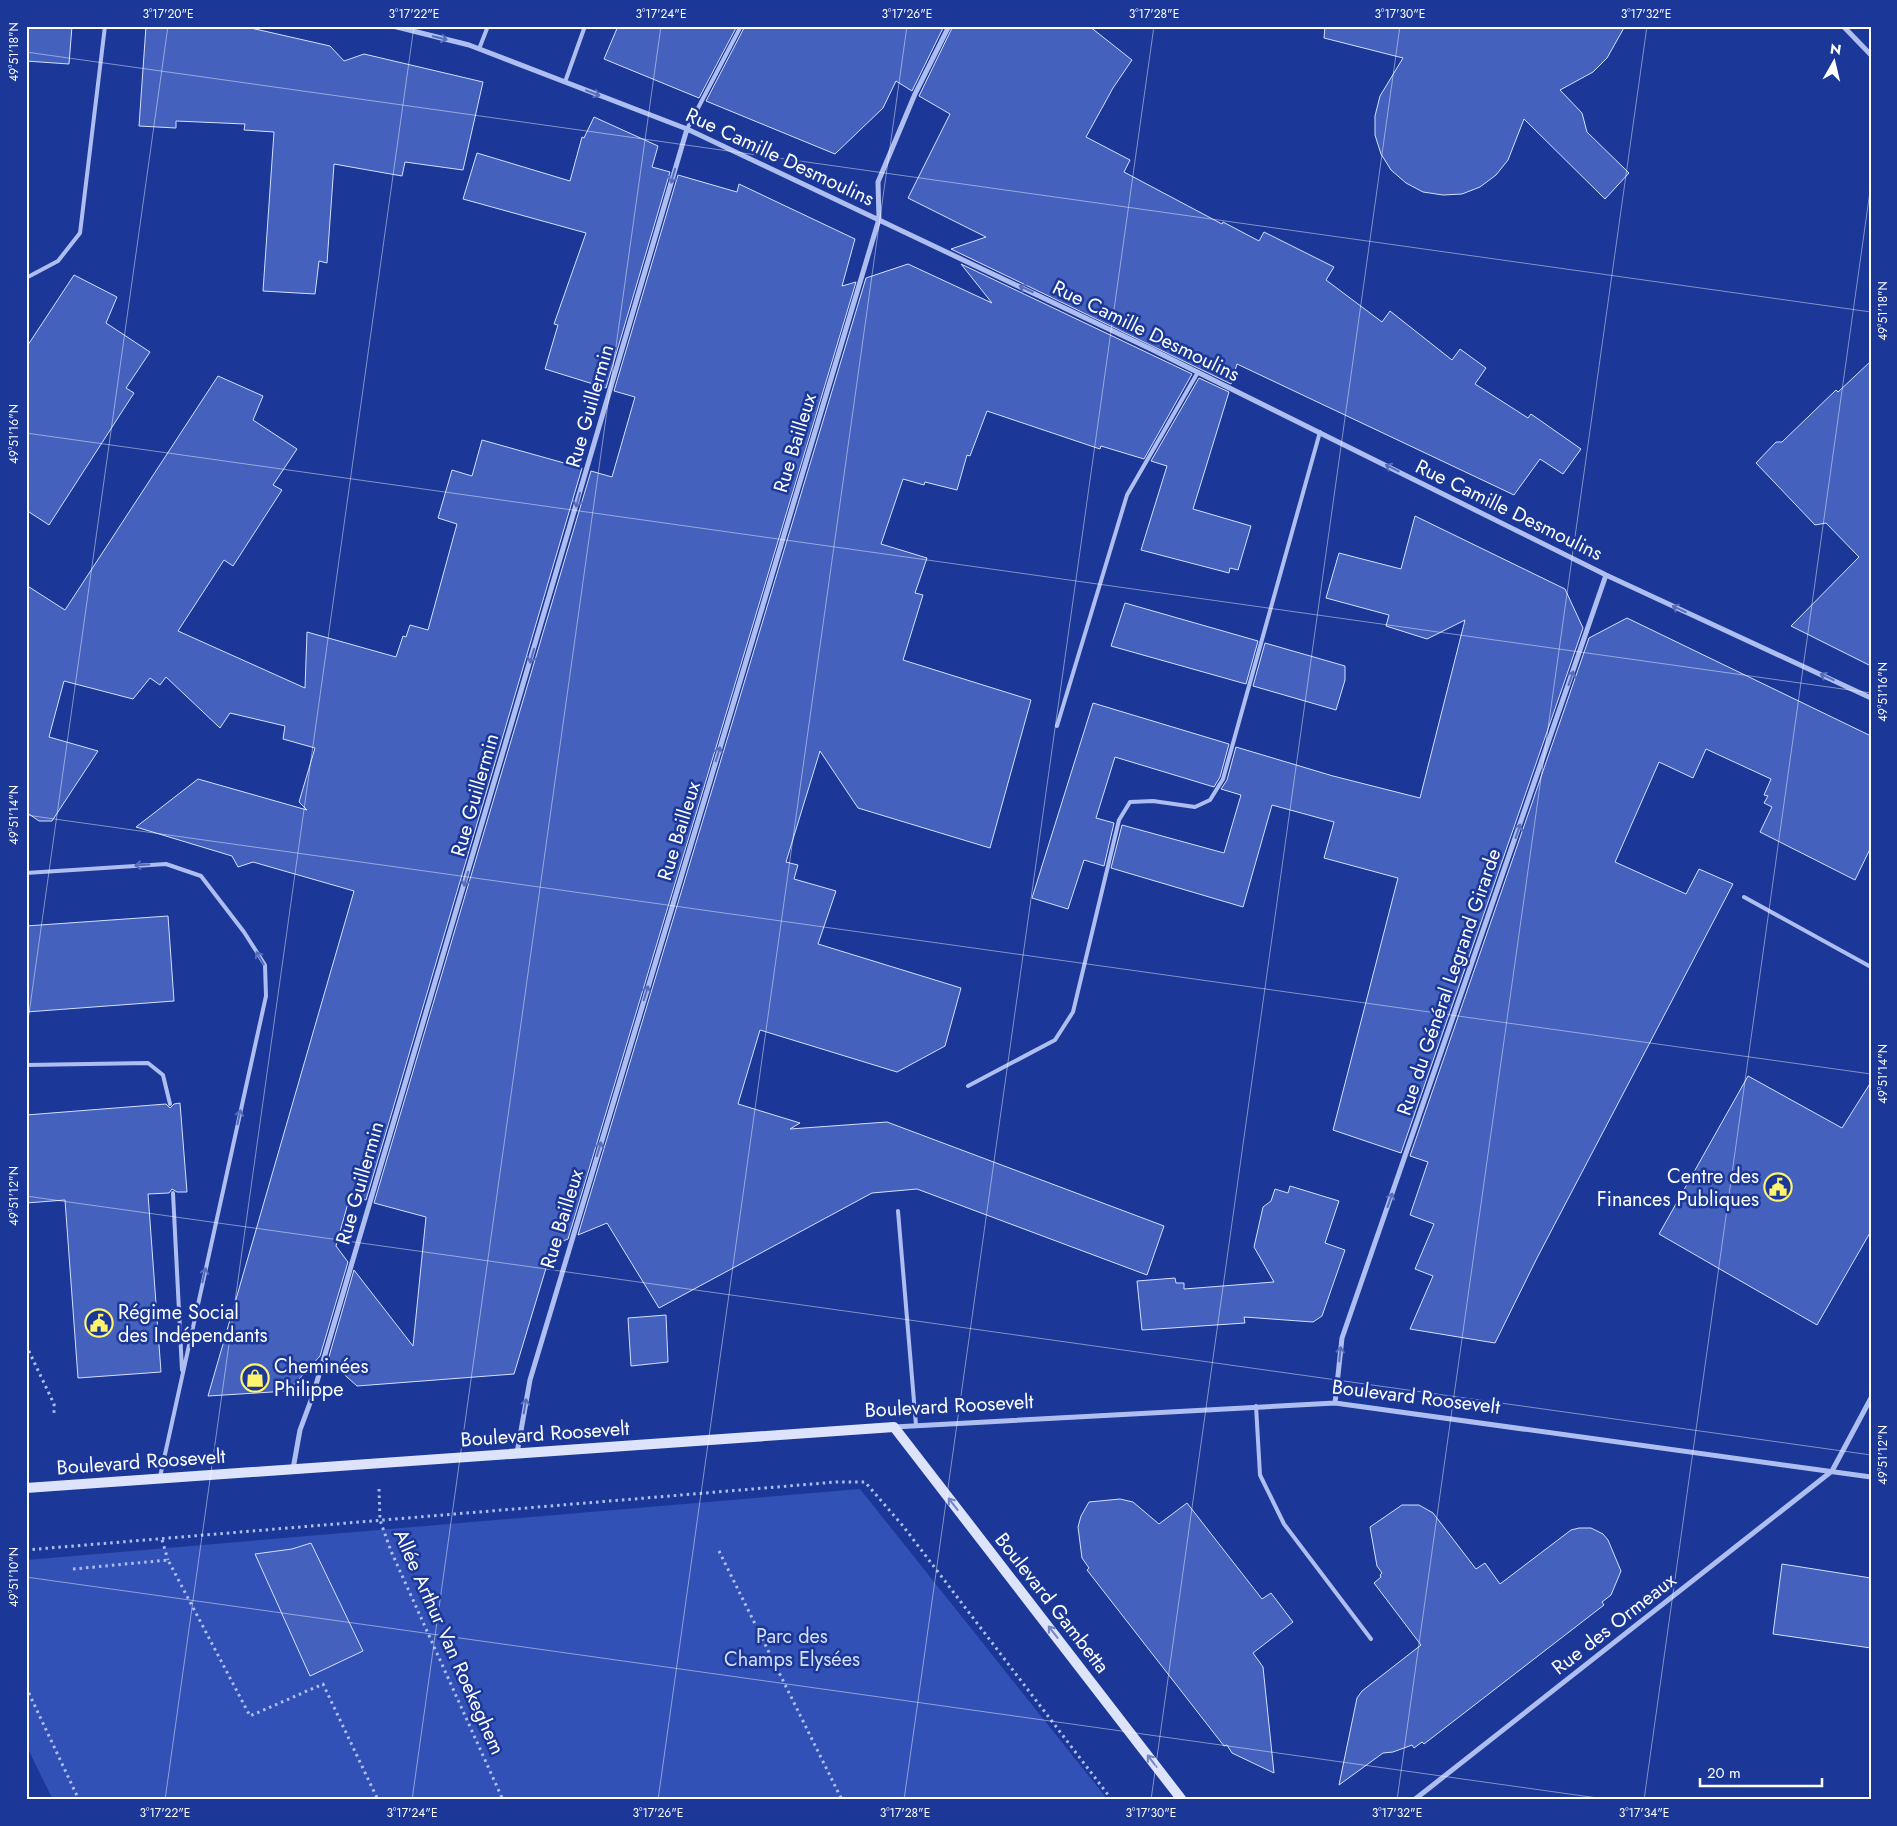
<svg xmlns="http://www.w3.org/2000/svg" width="1897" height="1826" font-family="Jost,sans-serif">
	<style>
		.green { fill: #3251b6 }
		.building { fill: #4461bd; stroke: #d6dffb }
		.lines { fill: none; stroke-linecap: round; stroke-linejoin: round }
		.path { stroke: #afbef0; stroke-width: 3; stroke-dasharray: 2.5 4; stroke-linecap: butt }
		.lane { stroke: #afbef0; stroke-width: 4 }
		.street { stroke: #afbef0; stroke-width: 5 }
		.secondary { stroke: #dde3fb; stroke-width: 10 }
		.oneway { stroke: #566dbb }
		.oneway2 { stroke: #7284c4 }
		.ticks { fill: none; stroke: #fff; stroke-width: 1; stroke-opacity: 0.45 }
		.labels { text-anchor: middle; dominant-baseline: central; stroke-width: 5; stroke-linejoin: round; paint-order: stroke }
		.street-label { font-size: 20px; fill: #fff; stroke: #1b3797 }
		.poi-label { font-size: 20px; fill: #fff; stroke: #1b3797; text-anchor: start }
		.park-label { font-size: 20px; fill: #d6dffb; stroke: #1b3797 }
		.neatline { fill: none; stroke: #fff; stroke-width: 2 }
		.ticks-label { font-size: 12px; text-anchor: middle; fill: #fff }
	</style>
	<rect width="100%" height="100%" fill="#1b3797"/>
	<path class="green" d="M860,1489L1108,1800H53L26,1745V1560Z"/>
	<path class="building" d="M26,26H72L69,64L26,61Z
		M146,26H242L330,46L344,61L364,54L483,82L463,170L405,162L402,176L334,164L327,263L319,261L315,294L263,291L274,132L244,130L245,124L176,121V128L139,126Z
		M618,26H737L699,98L604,59Z
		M745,26H944L912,91L896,81L883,108L835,154L706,101Z
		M953,26H1089L1132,60L1113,88L1086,137L1130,160L1124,172L1222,224L1223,222L1259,241L1264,232L1334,267L1326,280L1382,322L1390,311L1452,360L1460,349L1486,368L1475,384L1528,418L1531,414L1581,449L1563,474L1540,459L1514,495L1237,364L1231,384L951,249L986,237L908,198L950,114L919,96Z
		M1325,26H1625L1607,58L1593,72L1560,90L1582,113L1587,132L1629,173L1605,199L1524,119L1508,160L1496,175L1480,187L1462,194L1443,195L1423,192L1406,183L1391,170L1381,154L1375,135V116L1380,96L1403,58L1324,38Z
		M594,117L658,146L652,167L670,172L606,388L545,369L558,325L554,324L586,233L463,199L477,153L570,181L582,137L584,138Z
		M678,175L737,192L739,184L855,239L842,286L856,282L568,1239L553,1245L514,1374L357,1386L328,1360L354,1270L413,1346L426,1217L374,1203L591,471L612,477L635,397L614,391Z
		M908,264L992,303L961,264L1192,374L1144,459L1101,446L1100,449L987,411L970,456L967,455L957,490L925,482L924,485L903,479L881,544L927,558L915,593L923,595L903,660L1031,700L990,848L858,808L820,751L786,862L798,865L794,879L836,891L818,944L961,988L945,1046L897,1072L760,1030L738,1104L800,1123L790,1129L887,1122L1164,1226L1147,1275L917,1189L872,1193L659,1308L607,1223L578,1235L866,278Z
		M74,275L117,297L106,323L150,352L126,388L134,393L49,525L26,510V348Z
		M1871,361V666L1791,626L1859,557L1826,523L1815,525L1756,463L1776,442H1782L1836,390L1838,392Z
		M218,376L263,396L253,420L297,449L273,485L282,490L233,566L224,560L178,631L305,688L307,632L396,657L403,636L406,637L410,625L428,630L457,524L438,518L452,470L472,476L482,440L582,468L366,1200L350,1196L336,1246L348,1262L320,1356L288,1391L208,1396L354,891L253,862L238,867L232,856L136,827L198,779L307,810L299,802L315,748L283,739L285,726L230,713L220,728L166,677L160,685L150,678L133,699L64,681L49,737L98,751L52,821H39L26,812V585L65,610Z
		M1199,378L1229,392L1193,509L1251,526L1238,570L1230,568L1229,573L1141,550L1167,466L1151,461Z
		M1415,516L1565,589L1583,628L1401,1153L1333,1130L1398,878L1324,858L1334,822L1272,805L1243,907L1111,868L1122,825L1224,853L1241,795L1221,789L1227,780L1236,747L1333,776L1420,798L1465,620L1427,639L1386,626L1389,615L1326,598L1339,553L1401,569Z
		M1125,603L1258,641L1246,684L1111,646Z
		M1627,618L1871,736V847L1855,880L1760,832L1772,807L1764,803L1768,796L1764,795L1771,779L1706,749L1693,778L1659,762L1615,862L1686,894L1699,869L1733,884L1537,1258L1495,1343L1410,1329L1433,1276L1415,1269L1434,1224L1410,1215L1428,1162L1410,1156L1589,638Z
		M1265,643L1345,666V680L1336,710L1253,686Z
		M1093,703L1229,744L1220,777L1214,787L1115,757L1096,818L1114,823L1104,866L1084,860L1068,909L1032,898Z
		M168,916L174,1001L26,1012V926Z
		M1748,1076L1842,1128L1871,1082V1231L1817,1325L1659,1234Z
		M180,1103L187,1192H177L172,1189L169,1193L148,1194L161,1372L78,1378L65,1200L26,1203V1115L166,1104L170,1108L174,1104Z
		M1290,1186L1339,1201L1325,1243L1345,1250L1322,1316L1313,1322L1244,1317L1245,1323L1142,1330L1137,1281L1175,1278L1176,1283H1184V1289L1274,1282L1254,1247L1263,1207L1271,1201L1275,1189L1288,1193Z
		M666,1315L668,1362L631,1366L628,1318Z
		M1120,1499L1133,1502L1159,1524L1187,1503L1262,1599L1271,1593L1293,1622L1253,1653L1263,1667L1274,1773L1232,1753L1227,1745L1224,1746L1087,1570L1089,1568L1082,1558L1078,1527L1081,1516L1089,1502Z
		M1402,1505H1419L1433,1513L1476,1569L1485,1563L1500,1584L1571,1530L1579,1528H1591L1603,1534L1608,1540L1621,1571L1611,1595L1602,1602L1604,1605L1424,1744L1422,1742L1414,1748L1412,1745L1393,1752L1383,1753L1339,1785L1357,1698L1362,1691L1421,1645L1374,1583L1381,1577L1380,1575L1382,1573L1377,1566L1370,1527Z
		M311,1543L363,1651L310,1676L255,1554L292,1549Z
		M1782,1564L1871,1578V1648L1773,1634Z"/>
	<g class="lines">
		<path class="path" d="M26,1345L54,1404V1415
			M379,1489L380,1520L391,1551L503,1800
			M162,1540L168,1560
			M26,1550L836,1482H865L903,1526L1112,1800
			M719,1551L842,1800
			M73,1569L168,1560L250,1716L323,1684L378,1800
			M26,1687L79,1800"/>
		<path class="lane" d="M479,49L488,26
			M565,82L585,26
			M687,129L741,26
			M26,278L58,261L80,233L105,26
			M1057,726L1127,495L1198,372
			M26,873L166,864L201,876L244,932L265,965L266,996L160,1477
			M1744,897L1871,967
			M26,1065L148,1063L163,1075L170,1104
			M968,1086L1055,1040L1073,1012L1119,820L1130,802L1153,801L1195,807L1210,800L1223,779L1320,432
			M173,1193L182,1370
			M898,1211L916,1425
			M1256,1406L1260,1475L1284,1524L1371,1639"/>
		<path class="street" d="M393,26L469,45L687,129L1153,350L1606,575L1871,698
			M1843,26L1871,55
			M1335,1403L1342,1338L1606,575
			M894,1427L1335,1403L1871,1477
			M517,1453L530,1380L879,219L878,182L915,94L949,26
			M293,1469L300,1430L313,1395L687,129
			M1414,1800L1832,1471L1871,1398"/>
		<path class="secondary" d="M26,1488L894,1427L1182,1800"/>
	</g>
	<defs><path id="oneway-shaft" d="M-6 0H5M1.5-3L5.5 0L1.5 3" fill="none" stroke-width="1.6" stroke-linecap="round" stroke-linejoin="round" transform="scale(1.25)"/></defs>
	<g class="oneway">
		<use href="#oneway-shaft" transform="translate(440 38) rotate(14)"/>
		<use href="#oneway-shaft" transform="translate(593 93) rotate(21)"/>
		<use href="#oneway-shaft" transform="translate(673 176) rotate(106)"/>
		<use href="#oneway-shaft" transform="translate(1026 289) rotate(-155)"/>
		<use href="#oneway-shaft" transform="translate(1392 468) rotate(-153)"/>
		<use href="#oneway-shaft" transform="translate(578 500) rotate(106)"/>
		<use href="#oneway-shaft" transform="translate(1679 609) rotate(-155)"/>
		<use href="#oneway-shaft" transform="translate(532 656) rotate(106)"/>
		<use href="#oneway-shaft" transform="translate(1827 677) rotate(-155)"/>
		<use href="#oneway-shaft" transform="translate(1571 678) rotate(-71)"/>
		<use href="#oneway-shaft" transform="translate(718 754) rotate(-73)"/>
		<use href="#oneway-shaft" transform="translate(1518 831) rotate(-71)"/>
		<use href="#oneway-shaft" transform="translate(142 865) rotate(176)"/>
		<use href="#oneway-shaft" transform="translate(466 879) rotate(106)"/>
		<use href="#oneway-shaft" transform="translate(260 958) rotate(-120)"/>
		<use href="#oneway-shaft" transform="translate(646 993) rotate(-73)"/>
		<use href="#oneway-shaft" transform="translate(239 1117) rotate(-78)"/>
		<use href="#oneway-shaft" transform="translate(599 1149) rotate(-73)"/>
		<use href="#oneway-shaft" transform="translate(1390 1200) rotate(-71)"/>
		<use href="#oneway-shaft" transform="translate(204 1275) rotate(-78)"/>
		<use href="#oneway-shaft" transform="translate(1340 1354) rotate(-84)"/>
		<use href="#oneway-shaft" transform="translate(525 1406) rotate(-80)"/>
	</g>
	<g class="oneway2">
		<use href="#oneway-shaft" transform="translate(953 1504) rotate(-128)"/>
		<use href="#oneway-shaft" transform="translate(1053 1632) rotate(-128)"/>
		<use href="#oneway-shaft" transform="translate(1152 1761) rotate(-128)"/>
	</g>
	<path class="ticks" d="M26,52L1871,312M26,433L1871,693M26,815L1871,1074M26,1035L168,26M26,1196L1871,1455M26,1577L1612,1800M165,1800L414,26M412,1800L661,26M658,1800L907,26M904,1800L1154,26M1151,1800L1400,26M1397,1800L1647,26M1644,1800L1871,184"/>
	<defs>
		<g id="civic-ring" transform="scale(1.4375)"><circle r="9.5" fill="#1b3797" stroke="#fff46e" stroke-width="1.5"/><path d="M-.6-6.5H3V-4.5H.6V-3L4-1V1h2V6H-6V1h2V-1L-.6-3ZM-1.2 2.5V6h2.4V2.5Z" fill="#fff46e"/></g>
		<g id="shop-ring" transform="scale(1.4375)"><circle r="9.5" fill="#1b3797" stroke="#fff46e" stroke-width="1.5"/><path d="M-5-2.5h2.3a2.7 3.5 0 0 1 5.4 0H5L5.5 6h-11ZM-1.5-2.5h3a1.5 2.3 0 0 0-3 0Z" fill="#fff46e"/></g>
	</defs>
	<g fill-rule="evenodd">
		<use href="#civic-ring" x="1778" y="1187"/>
		<use href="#civic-ring" x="99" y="1323"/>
		<use href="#shop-ring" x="255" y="1378"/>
	</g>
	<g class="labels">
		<g class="street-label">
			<text transform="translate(780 157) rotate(25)">Rue Camille Desmoulins</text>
			<text transform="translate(1146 331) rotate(26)">Rue Camille Desmoulins</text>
			<text transform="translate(590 406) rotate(-74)">Rue Guillermin</text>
			<text transform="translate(795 443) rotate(-73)">Rue Bailleux</text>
			<text transform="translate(1509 510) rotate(26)">Rue Camille Desmoulins</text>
			<text transform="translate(475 795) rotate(-74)">Rue Guillermin</text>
			<text transform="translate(679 831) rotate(-73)">Rue Bailleux</text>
			<text transform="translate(1449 982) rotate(-71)">Rue du Général Legrand Girarde</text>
			<text transform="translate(360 1183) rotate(-74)">Rue Guillermin</text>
			<text transform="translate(562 1219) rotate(-73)">Rue Bailleux</text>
			<text transform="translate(1416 1397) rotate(7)">Boulevard Roosevelt</text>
			<text transform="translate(949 1406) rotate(-3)">Boulevard Roosevelt</text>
			<text transform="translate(545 1434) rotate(-4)">Boulevard Roosevelt</text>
			<text transform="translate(141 1462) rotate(-4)">Boulevard Roosevelt</text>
			<text transform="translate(1052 1603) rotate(52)">Boulevard Gambetta</text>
			<text transform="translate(1614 1624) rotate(-38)">Rue des Ormeaux</text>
			<text transform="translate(449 1642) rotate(66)">Allée Arthur Van Roekeghem</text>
		</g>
		<g class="poi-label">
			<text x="1759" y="1176" text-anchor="end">Centre des<tspan x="1759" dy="23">Finances Publiques</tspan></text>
			<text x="118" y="1312">Régime Social<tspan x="118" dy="23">des Indépendants</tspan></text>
			<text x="274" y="1366">Cheminées<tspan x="274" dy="23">Philippe</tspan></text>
		</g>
		<g class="park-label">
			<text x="792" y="1636">Parc des<tspan x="792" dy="23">Champs Elysées</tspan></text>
		</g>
	</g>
	<rect width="1897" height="1826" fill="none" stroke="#1b3797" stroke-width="55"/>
	<g transform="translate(1834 62) rotate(8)" stroke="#1b3797" stroke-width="4" paint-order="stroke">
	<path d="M0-4L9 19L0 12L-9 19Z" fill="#ffffff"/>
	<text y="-8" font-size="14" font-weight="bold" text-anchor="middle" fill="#ffffff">N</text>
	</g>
	<path d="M1700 1778v8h122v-8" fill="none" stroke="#ffffff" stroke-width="2.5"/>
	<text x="1707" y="1778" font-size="15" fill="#ffffff" stroke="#1b3797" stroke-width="4" paint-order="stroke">20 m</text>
	<rect x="28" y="28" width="1842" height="1770" class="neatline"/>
	<g class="ticks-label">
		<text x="168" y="18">3°17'20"E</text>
		<text x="414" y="18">3°17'22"E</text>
		<text x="661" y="18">3°17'24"E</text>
		<text x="907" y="18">3°17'26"E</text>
		<text x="1154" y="18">3°17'28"E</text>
		<text x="1400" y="18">3°17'30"E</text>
		<text x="1646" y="18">3°17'32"E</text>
		<text transform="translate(14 52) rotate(-90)" y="4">49°51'18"N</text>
		<text transform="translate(1883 311) rotate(-90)" y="4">49°51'18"N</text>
		<text transform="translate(14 434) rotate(-90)" y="4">49°51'16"N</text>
		<text transform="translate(1883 692) rotate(-90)" y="4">49°51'16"N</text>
		<text transform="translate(14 815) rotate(-90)" y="4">49°51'14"N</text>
		<text transform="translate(1883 1074) rotate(-90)" y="4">49°51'14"N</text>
		<text transform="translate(14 1196) rotate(-90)" y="4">49°51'12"N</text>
		<text transform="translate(1883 1455) rotate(-90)" y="4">49°51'12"N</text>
		<text transform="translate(14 1577) rotate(-90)" y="4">49°51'10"N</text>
		<text x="165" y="1817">3°17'22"E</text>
		<text x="412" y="1817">3°17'24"E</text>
		<text x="658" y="1817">3°17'26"E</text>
		<text x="905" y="1817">3°17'28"E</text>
		<text x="1151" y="1817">3°17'30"E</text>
		<text x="1397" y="1817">3°17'32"E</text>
		<text x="1644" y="1817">3°17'34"E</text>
	</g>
</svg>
